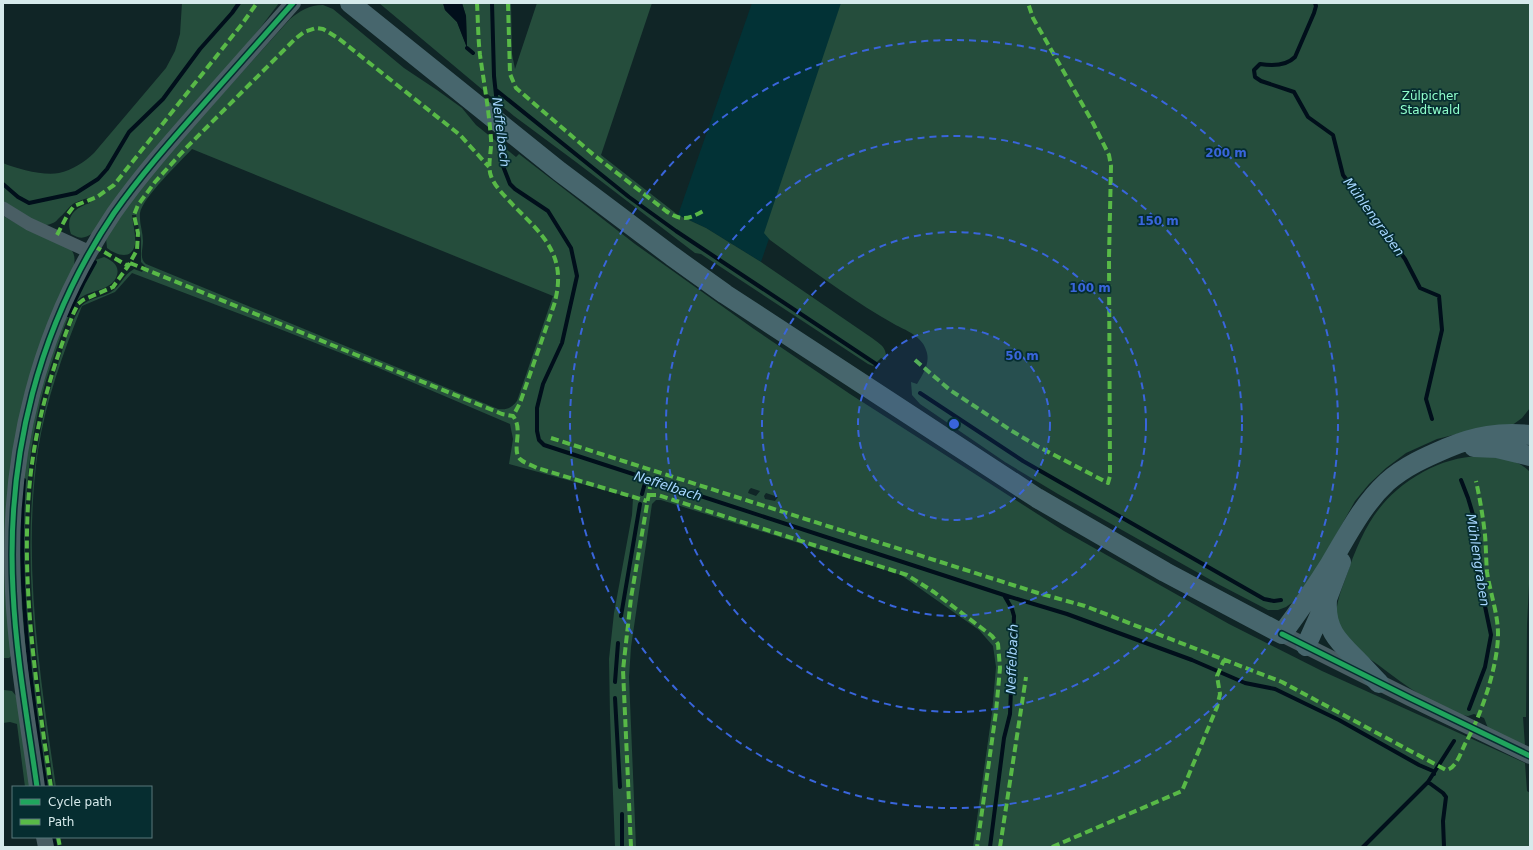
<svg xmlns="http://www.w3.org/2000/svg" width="1533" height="850" font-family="'DejaVu Sans',sans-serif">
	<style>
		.built { fill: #023236 }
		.green { fill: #254d3c; fill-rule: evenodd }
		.water { fill: #010f1b }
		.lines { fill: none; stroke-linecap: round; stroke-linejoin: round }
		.stream { stroke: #010f1b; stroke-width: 4 }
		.minor { stroke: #495e64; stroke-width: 13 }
		.tertiary { stroke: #495e64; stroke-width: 16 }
		.primary { stroke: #47666d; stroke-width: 20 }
		.quiet { stroke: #58b947; stroke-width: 4; stroke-dasharray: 8 4; stroke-linecap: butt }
		.cycleway-casing { stroke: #062d30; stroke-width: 8 }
		.cycleway { stroke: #20a55d; stroke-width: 5 }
		.ring { fill: none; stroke: #3965db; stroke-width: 2; stroke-dasharray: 7 5 }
		.labels { text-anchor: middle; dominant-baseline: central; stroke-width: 3.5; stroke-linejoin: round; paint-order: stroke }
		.park-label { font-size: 12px; fill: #91ffcc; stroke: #062d30 }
		.water-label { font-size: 13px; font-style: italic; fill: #a7d7ff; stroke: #062d30 }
		.centre { fill: #3965db; stroke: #062d30; stroke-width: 2 }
		.ring-label { font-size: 12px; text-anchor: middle; font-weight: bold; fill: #3965db; stroke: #062d30; stroke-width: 3.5; stroke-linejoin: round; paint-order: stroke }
	</style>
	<rect width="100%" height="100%" fill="#102526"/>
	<path class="built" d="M752,3H850L761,262L706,228L678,215Z"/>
	<path class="green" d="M182,3H279L261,27L93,233C84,239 80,239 71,234C65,217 74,208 90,203L88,198C67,204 72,207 58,219C55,223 49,225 44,225C38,224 11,206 3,202V163C17,169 44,176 59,173C72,170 85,162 94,153L166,68L175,51L180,34Z
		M379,3H443L445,10L457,22L467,47L466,16L462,3H511L512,54L515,69L537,3H652L601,155L678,215L706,228L761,262L872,338C881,345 887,347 886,360L881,358L873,366L868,364L701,254L695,253L576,162L514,116Z
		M841,3H1530V408L1522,418L1511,426L1461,433L1437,439L1406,453L1386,468L1369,484L1355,501L1318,567L1293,602L1286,607L1278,610H1268L1218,584L1058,494L1005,462L920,404L912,395L911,382L917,384C923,374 931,362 926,350C922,336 905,330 894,324C850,299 810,269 770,240L764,233Z
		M323,5L333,9L404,68L437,90L462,108L476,125L516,157L519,154L635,244L754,329L850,394L1064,531L1229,624L1322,671L1525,763L1527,791L1530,793V847H973L992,713L996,667L993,646L979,630L901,575L661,500H656L652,504L631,647L629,677L636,847H615L610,715L609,659L614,613L632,515L633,498L509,464L513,439L510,424L374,366L272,326L132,273L115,292L82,306C63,353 46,400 38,450C22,562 40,676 56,787H54C34,646 11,502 58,364C64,346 71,320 82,305C90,298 102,297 111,292C122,285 122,276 134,269L142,272L145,266L141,262V239L136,215H132C133,224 136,235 135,244C132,261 116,255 107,248L106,238L146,179L290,19C300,11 309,5 323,5ZM192,149L553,296L517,401C511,408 508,410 498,409L280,319L146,264C139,259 143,249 143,241C143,232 139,223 140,213C143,197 180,162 192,149ZM751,488L760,491L756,496L748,493L749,490ZM766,493L778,497L775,501L765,499L764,496Z
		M3,216L29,230L71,249C75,255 75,259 74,266L39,347L24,396L11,656L9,658H3Z
		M104,257C111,260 120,265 117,275C112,292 89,289 78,300C68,309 50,369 45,384C8,517 30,654 49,787H42L25,662L18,557L21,483L38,392L65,318L93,261Z
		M1480,456C1498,458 1517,458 1530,472V564L1527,625L1526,717H1523L1525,746L1488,728L1484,718L1474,714L1468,716L1462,715C1449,709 1436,703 1424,697C1407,687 1392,675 1377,664C1363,654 1346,645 1339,630C1332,613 1340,593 1346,577C1362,530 1378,497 1423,472C1441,462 1459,457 1480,456Z
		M4,690L12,691L17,697L30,787H25L17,724L10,722L3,723V695Z"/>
	<path class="water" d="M443,3H462L466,16L467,48L457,22L445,10Z"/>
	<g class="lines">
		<path class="stream" d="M492,3L494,76L498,114
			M1315,3L1316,6L1314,13L1295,57C1286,66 1272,66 1260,64L1254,70L1255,77L1261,81L1294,92L1308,117L1333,135L1343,175L1405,259L1420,288L1439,296L1442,330L1426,399L1432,419
			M467,48L473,53
			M496,90L629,197L676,231L876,364
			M500,132L503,166L510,184L515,189L548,211L571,248L577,276L562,343L543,384L537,408V431L539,440L544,445L1004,595L1012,609L1014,616L1010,714L1004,738L990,847
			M3,184L18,197L29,203L76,193L98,179L107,169L129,132L163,99L200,49L232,13L239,3
			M68,315L84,282L95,262
			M920,393L1023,461L1264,599L1274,601L1281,600
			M24,480C17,583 30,685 46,787
			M1461,480L1468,498L1474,518L1477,536L1478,573L1491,635L1485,667L1469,709
			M642,494L646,479
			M1004,595L1067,614L1192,660L1245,683L1275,689L1339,720L1419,765L1433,771L1434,774
			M621,616L640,504
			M615,682L618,643
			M615,698L620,787
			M1428,782L1443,793L1446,797L1443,821L1444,847
			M622,814V847
			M53,837L55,847
			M1363,847L1428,782L1454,741"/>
		<path class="minor" d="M3,208L29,224L90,252"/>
		<path class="tertiary" d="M1282,634L1410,698L1530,756
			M37,787C28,722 16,657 13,591C6,456 38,326 114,213C140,176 170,142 200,108C231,73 262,38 293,3
			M44,837L46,847"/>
		<path class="primary" d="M350,3L559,171L672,256L725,294L1037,498L1165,572L1282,634C1299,611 1315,588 1330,564C1347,536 1362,505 1387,482C1405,466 1426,457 1447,448C1475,436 1500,432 1530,435
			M1474,447L1497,448L1530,456
			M1327,600C1325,631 1339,642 1359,662C1366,669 1372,676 1379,683
			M1306,646L1327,599L1341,562"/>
		<path class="quiet" d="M477,3C478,20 478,38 480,55C484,83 489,111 491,139C492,151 487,165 491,176C495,187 505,196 513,205C544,236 568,256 554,305L520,403L513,416
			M508,3L510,74L516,88L595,156L666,211C682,222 689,219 705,210
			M57,235L68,214L74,206L97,197L114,185L242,24L257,3
			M94,246L128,266
			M130,263L502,414L513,416C524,430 511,449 520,459C524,463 532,465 537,468L647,501
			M915,360L950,390L1012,431L1037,446L1108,483L1110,476L1109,258L1111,166L1109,155L1093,123L1033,18L1028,3
			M551,438L1038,593L1085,606L1282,682L1446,770C1456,769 1461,752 1465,744C1481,716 1498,666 1498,634C1498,614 1490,592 1487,572C1486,560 1486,547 1485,535C1483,517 1480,499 1476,481
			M648,495H658L907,575L934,592L992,636L998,644L1000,668L996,712L977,847
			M51,787C37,689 21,590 29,491C34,429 51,370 74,312L78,304L83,300L113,287L128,266L137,250L138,233L134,215L138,205L155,182L186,148L295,39L304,32L316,28L323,29L338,38L460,135L489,167
			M58,837L60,847
			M631,847L623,670L631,598L650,487
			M1000,847L1026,677
			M1052,847L1182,791L1217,707L1220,694L1217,676L1224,660"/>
		<g class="cycleway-casing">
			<path id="cycleway" d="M1282,634L1410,698L1530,756
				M37,787C28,722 16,657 13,591C6,456 38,326 114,213C140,176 170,142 200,108C231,73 262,38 293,3"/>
		</g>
		<use href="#cycleway" class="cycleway"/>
	</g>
	<circle cx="954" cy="424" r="96" fill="#3965db" fill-opacity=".12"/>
	<g class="ring">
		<circle cx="954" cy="424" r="96"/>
		<circle cx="954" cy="424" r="192"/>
		<circle cx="954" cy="424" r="288"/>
		<circle cx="954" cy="424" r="384"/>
	</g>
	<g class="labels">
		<g class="park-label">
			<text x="1430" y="96">Zülpicher<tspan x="1430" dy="14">Stadtwald</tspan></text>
		</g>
		<g class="water-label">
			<text transform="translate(501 132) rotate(83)">Neffelbach</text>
			<text transform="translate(1374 217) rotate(54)">Mühlengraben</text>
			<text transform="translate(668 486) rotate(18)">Neffelbach</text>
			<text transform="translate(1478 560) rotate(81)">Mühlengraben</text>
			<text transform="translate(1012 659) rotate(-88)">Neffelbach</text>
		</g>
	</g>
	<circle cx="954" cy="424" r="6" class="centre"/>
	<g class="ring-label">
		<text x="1226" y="157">200 m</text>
		<text x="1158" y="225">150 m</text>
		<text x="1090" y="292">100 m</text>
		<text x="1022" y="360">50 m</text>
	</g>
	<rect width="1533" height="850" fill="none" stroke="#d6eaeb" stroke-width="8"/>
	<rect x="12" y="786" width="140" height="52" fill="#062d30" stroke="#59797b"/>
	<rect x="20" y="799" width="20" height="6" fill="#20a55d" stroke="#59797b"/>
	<text x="48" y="806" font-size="12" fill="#d6eaeb">Cycle path</text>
	<rect x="20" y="819" width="20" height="6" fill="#58b947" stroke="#59797b"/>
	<text x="48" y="826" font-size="12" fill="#d6eaeb">Path</text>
</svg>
